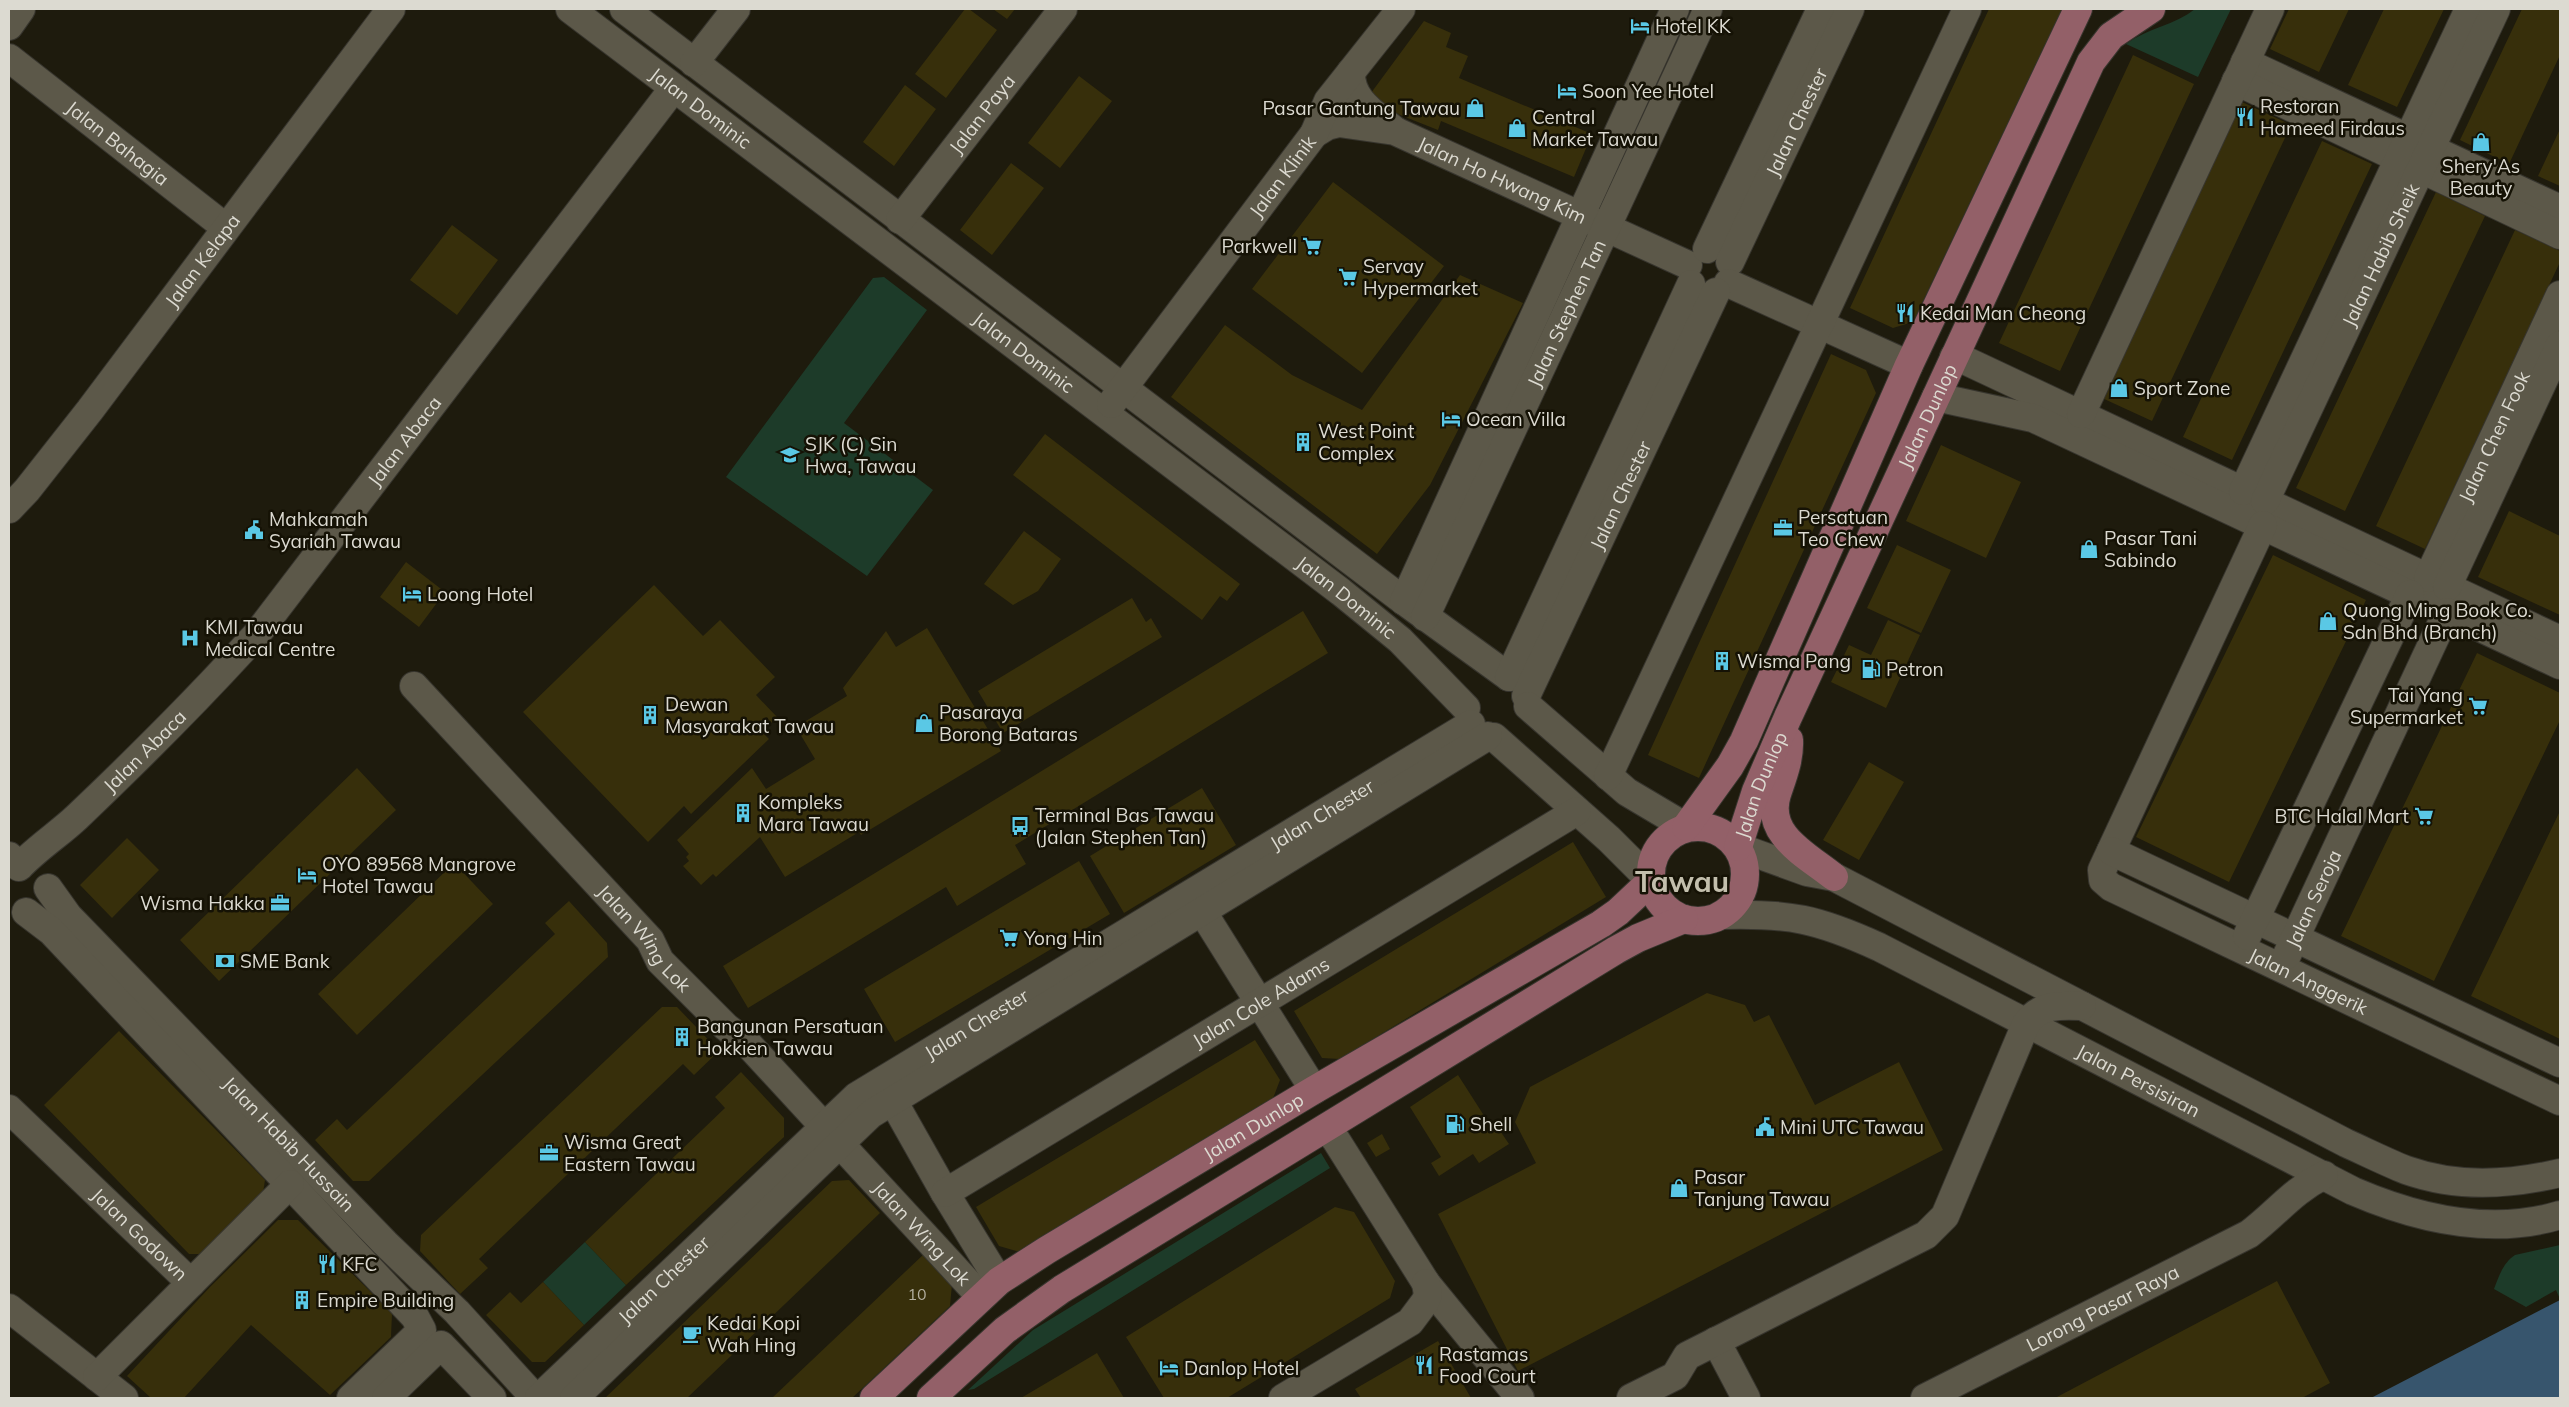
<svg xmlns="http://www.w3.org/2000/svg" width="2569" height="1407" font-family="Mulish,sans-serif">
	<style>
		.green { fill: #1d3b29 }
		.water { fill: #37556d }
		.building { fill: #372f0b }
		.lines { fill: none; stroke-linecap: round; stroke-linejoin: round }
		.minor-casing { stroke: #37352e; stroke-width: 30 }
		.major-casing { stroke: #37352e; stroke-width: 30 }
		.minor { stroke: #5c5849; stroke-width: 28 }
		.major { stroke: #936068; stroke-width: 28 }
		.labels { text-anchor: middle; dominant-baseline: central; stroke-width: 5; stroke-linejoin: round; paint-order: stroke }
		.number-label { font-size: 16px; fill: #b3afa0 }
		.poi-label { font-size: 19px; fill: #dcdad1; stroke: #151205; text-anchor: start }
		.street-label { font-size: 19px; fill: #dcdad1; stroke: #151205 }
		.town-label { font-size: 29px; font-weight: bold; fill: #c3bfad; stroke: #151205 }
	</style>
	<rect width="100%" height="100%" fill="#1e1b0d"/>
	<path class="green" d="M2195,9H2231L2198,77L2126,44C2148,28 2175,25 2195,9Z
		M884,277L927,310L844,423L933,490L867,576L726,477L873,278Z
		M1321,1153L1330,1168L974,1389L968,1390L1033,1330Z
		M585,1242L626,1285L584,1325L543,1282Z
		M2560,1245V1299L2556,1290L2526,1307L2494,1289C2499,1276 2503,1263 2515,1255Z"/>
	<path class="water" d="M2560,1300V1398H2371Z"/>
	<path class="building" d="M965,9H969L997,30L946,98L915,74Z
		M993,9H1015L1007,19Z
		M1989,9H2062L1913,322L1893,328L1850,308Z
		M2289,9H2349L2319,72L2270,49Z
		M2384,9H2444L2397,107L2348,85Z
		M2522,9H2560V55L2509,164L2460,140Z
		M1424,21L1451,33L1446,47L1468,56L1459,78L1592,134L1574,177L1441,121L1438,130L1400,115L1372,98L1371,93Z
		M2133,55L2194,84L2060,371L1999,343Z
		M1079,76L1112,101L1060,168L1028,143Z
		M905,85L936,109L894,166L863,142Z
		M2242,102L2291,125L2152,421L2102,398Z
		M2560,129V186L2538,176Z
		M2322,141L2372,164L2232,460L2183,437Z
		M1011,163L1044,188L992,255L960,230Z
		M1333,182L1444,266L1362,373L1252,289Z
		M2436,192L2485,216L2345,511L2296,488Z
		M452,225L498,260L457,315L410,280Z
		M2515,230L2560,251V262L2425,549L2376,526Z
		M1460,275L1523,303L1430,485L1377,554L1171,397L1225,325L1292,375L1362,410Z
		M1831,354L1866,370L1876,393L1699,778L1648,755Z
		M1045,434L1240,584L1227,601L1220,596L1202,620L1013,475Z
		M1941,445L2021,482L1986,558L1906,521Z
		M2509,511L2560,536V615L2478,577Z
		M1024,531L1061,559L1038,591L1013,605L984,584Z
		M1897,545L1951,570L1921,633L1867,608Z
		M2273,555L2366,600L2229,882L2136,837Z
		M406,562L445,592L419,627L380,597Z
		M654,585L703,636L720,620L775,677L756,695L777,717L762,732L769,739L691,814L684,806L648,842L523,712Z
		M1132,598L1146,622L1151,618L1162,637L1003,733L978,691Z
		M1303,611L1328,653L1015,845L1026,864L957,906L946,887L748,1008L723,966Z
		M1888,620L1920,635L1886,708L1831,682L1849,645L1871,655Z
		M927,628L1001,751L861,835L859,832L785,877L760,837L716,877L713,874L701,885L683,866L689,861L686,857L689,854L677,840L752,768L766,789L815,759L796,727L847,696L843,688L886,631L896,647Z
		M2477,653L2560,693V720L2434,981L2341,936Z
		M1869,762L1904,782L1859,860L1823,840Z
		M357,768L396,810L219,981L180,940Z
		M1202,788L1236,845L1124,913L1090,856Z
		M2560,811V1039L2471,996Z
		M127,838L159,870L112,918L80,885Z
		M1573,842L1606,897L1340,1059L1322,1058L1294,1011Z
		M1079,861L1110,914L895,1042L864,989Z
		M454,863L493,904L357,1035L318,994Z
		M569,901L607,943L608,957L369,1181H353L315,1140L337,1119L347,1130L555,934L545,923Z
		M1707,993L1745,1005L1754,1022L1769,1015L1815,1105L1899,1062L1943,1150L1518,1371L1438,1214L1536,1163L1515,1122L1530,1087Z
		M662,1007H677L719,1051L694,1075L683,1064L479,1259L488,1268L460,1294L420,1251L421,1235Z
		M119,1031L265,1180L262,1199L203,1254H189L44,1105Z
		M1255,1040L1280,1080L1272,1101L1020,1252L999,1246L976,1207Z
		M741,1072L784,1118V1137L626,1285L585,1242L725,1108L715,1097Z
		M1458,1075L1490,1125L1494,1122L1509,1144L1479,1163L1473,1154L1439,1176L1431,1163L1441,1157L1410,1107Z
		M1382,1134L1390,1149L1376,1157L1367,1143Z
		M849,1180L880,1213L687,1398H605L832,1181Z
		M1335,1207L1354,1212L1395,1281L1390,1298L1227,1398H1164L1126,1337Z
		M278,1220H298L392,1313L391,1337L330,1395L251,1325L184,1398H151L127,1376L210,1287Z
		M924,1254L952,1284L950,1306L852,1398H772Z
		M2277,1281L2330,1383L2302,1398H2055Z
		M543,1282L584,1325L545,1362H532L486,1315L510,1292L521,1303Z
		M1438,1341L1471,1398H1361L1355,1389Z
		M1097,1353L1124,1398H1021L1060,1375Z"/>
	<g class="lines">
		<g class="minor-casing">
			<g id="minor">
				<path id="s1" d="M570,9L1341,592L1400,640L1466,708"/>
				<path d="M624,9L1404,601L1509,677"/>
				<path d="M9,26L21,9"/>
				<path id="s2" d="M9,58L225,227"/>
				<path d="M2245,62L2560,209"/>
				<path d="M694,63L736,9"/>
				<path d="M1351,72C1350,100 1374,113 1394,130"/>
				<path d="M2236,81L2560,235"/>
				<path id="s3" d="M1314,134L1327,126L1339,123L1395,131L1688,265"/>
				<path id="s4" d="M900,220L1063,9"/>
				<path d="M1707,249L1821,9"/>
				<path id="s5" d="M1730,262L1850,9"/>
				<path d="M1728,283L1909,365"/>
				<path d="M1954,357L1960,358L2560,640"/>
				<path d="M1936,397L2033,418L2560,665"/>
				<path id="s6" d="M1111,404L1314,134L1328,101L1401,9"/>
				<path d="M2081,414L2270,9"/>
				<path d="M2243,491L2469,9"/>
				<path id="s7" d="M2265,501L2496,9"/>
				<path id="s8" d="M9,509L27,490L90,410L391,9"/>
				<path id="s9" d="M2263,525L2102,870L2103,880L2111,887L2560,1101"/>
				<path id="s10" d="M2428,578L2560,295"/>
				<path d="M2447,587L2560,345"/>
				<path d="M1404,601L1675,9"/>
				<path id="s11" d="M1425,617L1708,9"/>
				<path d="M1509,677L1691,284"/>
				<path id="s12" d="M414,686L650,940L660,961L726,1027L748,1044L981,1297"/>
				<path id="s13" d="M1526,696L1716,292"/>
				<path d="M1528,706L1627,792L1686,827"/>
				<path d="M1494,737L1609,839L1651,881"/>
				<path d="M1608,776L1967,9"/>
				<path d="M1738,847L1807,872L1834,877L2346,1143C2366,1152 2386,1162 2406,1170C2457,1188 2508,1185 2560,1173"/>
				<path d="M2111,851L2560,1063"/>
				<path id="s14" d="M9,856L19,867C37,848 59,834 77,817C139,758 200,697 257,634L673,89"/>
				<path id="s15" d="M48,888L68,916L385,1243L457,1312L535,1398"/>
				<path d="M1202,911L1314,1090"/>
				<path d="M26,912L51,931L415,1317L422,1330L351,1398"/>
				<path id="s16" d="M1722,915C1789,913 1818,919 1879,947L2353,1191C2418,1219 2491,1236 2560,1215"/>
				<path d="M2247,936L2410,594"/>
				<path id="s17" d="M2287,955L2447,612"/>
				<path d="M884,1085L945,1193L999,1281"/>
				<path id="s18" d="M9,1109L191,1283"/>
				<path d="M1326,1128L1336,1140L1426,1283L1520,1398"/>
				<path id="s19" d="M945,1193L1577,811"/>
				<path d="M9,1308L124,1398"/>
				<path d="M1716,1341L1746,1398"/>
				<path d="M97,1377L290,1184"/>
				<path d="M386,1398L441,1345L492,1398"/>
				<path id="s20" d="M539,1398L857,1096L1471,724"/>
				<path d="M574,1398L871,1114L1488,736"/>
				<path d="M1283,1398L1410,1322L1425,1302L1428,1295L1426,1283"/>
				<path d="M1631,1398L1675,1376L1687,1356L1926,1235L1945,1216L2026,1024C2040,1004 2059,1005 2082,1006"/>
				<path id="s21" d="M1925,1398L2249,1234C2277,1213 2291,1192 2324,1175"/>
			</g>
		</g>
		<g class="major-casing">
			<g id="major">
				<path d="M1789,740C1790,759 1783,776 1777,794C1764,835 1807,855 1834,877"/>
				<circle cx="1698" cy="874" r="47"/>
				<path d="M1686,827L1730,766L1744,741L1909,365L2078,9"/>
				<path id="s22" d="M1738,847L1756,791L1788,717L2091,62L2111,36L2151,9"/>
				<path id="s23" d="M874,1398L999,1281L1047,1250L1314,1090L1601,924L1618,912L1651,881"/>
				<path d="M931,1398L1005,1330L1062,1289L1616,950L1638,938L1684,919"/>
			</g>
		</g>
		<use href="#minor" class="minor"/>
		<use href="#major" class="major"/>
	</g>
	<defs>
		<g id="hotel-bare" transform="scale(1.5)"><path d="M-6-4.5h1.5V1H6V5H4.5V3h-9V5H-6ZM-4 0a1.8 1.8 0 1 1 3.6 0ZM.5 0V-2.5h3Q6-2.5 6 0Z" fill="#5ac8e5" stroke="#151205" stroke-width="2.5" paint-order="stroke"/></g>
		<g id="shop-bare" transform="scale(1.5)"><path d="M-5-2.5h2.3a2.7 3.5 0 0 1 5.4 0H5L5.5 6h-11ZM-1.5-2.5h3a1.5 2.3 0 0 0-3 0Z" fill="#5ac8e5" stroke="#151205" stroke-width="2.5" paint-order="stroke"/></g>
		<g id="restaurant-bare" transform="scale(1.5)"><path d="M-5-6h1v4h1v-4h1v4h1v-4h1v5L-1.5 .5V6h-2V.5L-5-1ZM5-6V6H3V1.5H1.5Q1.5-4 5-6Z" fill="#5ac8e5" stroke="#151205" stroke-width="2.5" paint-order="stroke"/></g>
		<g id="supermarket-bare" transform="scale(1.5)"><path d="M-6-5.5h2.5l.6 2H6L4.5 2H-2.5L-4.4-4H-6ZM-1.5 3.2a1.3 1.3 0 1 0 .1 0ZM3 3.2a1.3 1.3 0 1 0 .1 0Z" fill="#5ac8e5" stroke="#151205" stroke-width="2.5" paint-order="stroke"/></g>
		<g id="building-bare" transform="scale(1.5)"><path d="M-4-6H4V6H1V3H-1V6H-4ZM-2.5-4.3h1.7v1.8h-1.7ZM.8-4.3h1.7v1.8H.8ZM-2.5-1h1.7V.8h-1.7ZM.8-1h1.7V.8H.8Z" fill="#5ac8e5" stroke="#151205" stroke-width="2.5" paint-order="stroke"/></g>
		<g id="school-bare" transform="scale(1.5)"><path d="M0-5L7-2L0 1L-7-2ZM-4 1L0 2.5L4 1V4Q0 6-4 4Z" fill="#5ac8e5" stroke="#151205" stroke-width="2.5" paint-order="stroke"/></g>
		<g id="office-bare" transform="scale(1.5)"><path d="M-6-3h4V-5.5h4V-3h4V5H-6ZM-1-4.5V-3h2v-1.5ZM-6 0V1H6V0Z" fill="#5ac8e5" stroke="#151205" stroke-width="2.5" paint-order="stroke"/></g>
		<g id="civic-bare" transform="scale(1.5)"><path d="M-.6-6.5H3V-4.5H.6V-3L4-1V1h2V6H-6V1h2V-1L-.6-3ZM-1.2 2.5V6h2.4V2.5Z" fill="#5ac8e5" stroke="#151205" stroke-width="2.5" paint-order="stroke"/></g>
		<g id="hospital-bare" transform="scale(1.5)"><path d="M-5-5h3v3.5h4V-5h3V5h-3V1.5h-4V5h-3Z" fill="#5ac8e5" stroke="#151205" stroke-width="2.5" paint-order="stroke"/></g>
		<g id="fuel-bare" transform="scale(1.5)"><path d="M-5.5-6h7V0h2V4h1.3V-2.5L3-4.5l.8-.8L6-3V5H2.5V1h-1V6h-7ZM-4.2-4.7v3.2H.2V-4.7Z" fill="#5ac8e5" stroke="#151205" stroke-width="2.5" paint-order="stroke"/></g>
		<g id="bus-bare" transform="scale(1.5)"><path d="M-5-6H5V4H4V6H2V4H-2V6H-4V4H-5ZM-3.5-4V0h7V-4ZM-3.5 1.2v1.5H-2V1.2ZM2 1.2v1.5H3.5V1.2Z" fill="#5ac8e5" stroke="#151205" stroke-width="2.5" paint-order="stroke"/></g>
		<g id="bank-bare" transform="scale(1.5)"><path d="M-6-4H6V4H-6ZM0-2.3a2.3 2.3 0 1 0 0 4.6a2.3 2.3 0 1 0 0-4.6Z" fill="#5ac8e5" stroke="#151205" stroke-width="2.5" paint-order="stroke"/></g>
		<g id="cafe-bare" transform="scale(1.5)"><path d="M-5.5-4.5H6V0H3Q3 3.5 0 3.5H-2.5Q-5.5 3.5-5.5 0ZM3-3.2v2h1.7v-2ZM-6 4.5H4V6H-6Z" fill="#5ac8e5" stroke="#151205" stroke-width="2.5" paint-order="stroke"/></g>
	</defs>
	<g fill-rule="evenodd">
		<use href="#hotel-bare" x="1640" y="26"/>
		<use href="#hotel-bare" x="1567" y="91"/>
		<use href="#shop-bare" x="1475" y="108"/>
		<use href="#restaurant-bare" x="2245" y="117"/>
		<use href="#shop-bare" x="1517" y="128"/>
		<use href="#shop-bare" x="2481" y="142"/>
		<use href="#supermarket-bare" x="1312" y="246"/>
		<use href="#supermarket-bare" x="1348" y="277"/>
		<use href="#restaurant-bare" x="1905" y="313"/>
		<use href="#shop-bare" x="2119" y="388"/>
		<use href="#hotel-bare" x="1451" y="419"/>
		<use href="#building-bare" x="1303" y="442"/>
		<use href="#school-bare" x="790" y="455"/>
		<use href="#office-bare" x="1783" y="528"/>
		<use href="#civic-bare" x="254" y="530"/>
		<use href="#shop-bare" x="2089" y="549"/>
		<use href="#hotel-bare" x="412" y="594"/>
		<use href="#shop-bare" x="2328" y="621"/>
		<use href="#hospital-bare" x="190" y="638"/>
		<use href="#building-bare" x="1722" y="661"/>
		<use href="#fuel-bare" x="1871" y="669"/>
		<use href="#supermarket-bare" x="2478" y="706"/>
		<use href="#building-bare" x="650" y="715"/>
		<use href="#shop-bare" x="924" y="723"/>
		<use href="#building-bare" x="743" y="813"/>
		<use href="#supermarket-bare" x="2424" y="816"/>
		<use href="#bus-bare" x="1020" y="826"/>
		<use href="#hotel-bare" x="307" y="875"/>
		<use href="#office-bare" x="280" y="903"/>
		<use href="#supermarket-bare" x="1009" y="938"/>
		<use href="#bank-bare" x="225" y="961"/>
		<use href="#building-bare" x="682" y="1037"/>
		<use href="#fuel-bare" x="1455" y="1124"/>
		<use href="#civic-bare" x="1765" y="1127"/>
		<use href="#office-bare" x="549" y="1153"/>
		<use href="#shop-bare" x="1679" y="1188"/>
		<use href="#restaurant-bare" x="327" y="1264"/>
		<use href="#building-bare" x="302" y="1300"/>
		<use href="#cafe-bare" x="692" y="1334"/>
		<use href="#restaurant-bare" x="1424" y="1365"/>
		<use href="#hotel-bare" x="1169" y="1368"/>
	</g>
	<g class="labels">
		<g class="number-label">
			<text x="917" y="1294">10</text>
		</g>
		<g class="poi-label">
			<text x="1655" y="26">Hotel KK</text>
			<text x="1582" y="91">Soon Yee Hotel</text>
			<text x="2260" y="106">Restoran<tspan x="2260" dy="22">Hameed Firdaus</tspan></text>
			<text x="1460" y="108" text-anchor="end">Pasar Gantung Tawau</text>
			<text x="1532" y="117">Central<tspan x="1532" dy="22">Market Tawau</tspan></text>
			<text x="2481" y="166" text-anchor="middle">Shery'As<tspan x="2481" dy="22">Beauty</tspan></text>
			<text x="1297" y="246" text-anchor="end">Parkwell</text>
			<text x="1363" y="266">Servay<tspan x="1363" dy="22">Hypermarket</tspan></text>
			<text x="1920" y="313">Kedai Man Cheong</text>
			<text x="2134" y="388">Sport Zone</text>
			<text x="1466" y="419">Ocean Villa</text>
			<text x="1318" y="431">West Point<tspan x="1318" dy="22">Complex</tspan></text>
			<text x="805" y="444">SJK (C) Sin<tspan x="805" dy="22">Hwa, Tawau</tspan></text>
			<text x="1798" y="517">Persatuan<tspan x="1798" dy="22">Teo Chew</tspan></text>
			<text x="269" y="519">Mahkamah<tspan x="269" dy="22">Syariah Tawau</tspan></text>
			<text x="2104" y="538">Pasar Tani<tspan x="2104" dy="22">Sabindo</tspan></text>
			<text x="427" y="594">Loong Hotel</text>
			<text x="2343" y="610">Quong Ming Book Co.<tspan x="2343" dy="22">Sdn Bhd (Branch)</tspan></text>
			<text x="205" y="627">KMI Tawau<tspan x="205" dy="22">Medical Centre</tspan></text>
			<text x="1737" y="661">Wisma Pang</text>
			<text x="1886" y="669">Petron</text>
			<text x="2463" y="695" text-anchor="end">Tai Yang<tspan x="2463" dy="22">Supermarket</tspan></text>
			<text x="665" y="704">Dewan<tspan x="665" dy="22">Masyarakat Tawau</tspan></text>
			<text x="939" y="712">Pasaraya<tspan x="939" dy="22">Borong Bataras</tspan></text>
			<text x="758" y="802">Kompleks<tspan x="758" dy="22">Mara Tawau</tspan></text>
			<text x="1035" y="815">Terminal Bas Tawau<tspan x="1035" dy="22">(Jalan Stephen Tan)</tspan></text>
			<text x="2409" y="816" text-anchor="end">BTC Halal Mart</text>
			<text x="322" y="864">OYO 89568 Mangrove<tspan x="322" dy="22">Hotel Tawau</tspan></text>
			<text x="265" y="903" text-anchor="end">Wisma Hakka</text>
			<text x="1024" y="938">Yong Hin</text>
			<text x="240" y="961">SME Bank</text>
			<text x="697" y="1026">Bangunan Persatuan<tspan x="697" dy="22">Hokkien Tawau</tspan></text>
			<text x="1470" y="1124">Shell</text>
			<text x="1780" y="1127">Mini UTC Tawau</text>
			<text x="564" y="1142">Wisma Great<tspan x="564" dy="22">Eastern Tawau</tspan></text>
			<text x="1694" y="1177">Pasar<tspan x="1694" dy="22">Tanjung Tawau</tspan></text>
			<text x="342" y="1264">KFC</text>
			<text x="317" y="1300">Empire Building</text>
			<text x="707" y="1323">Kedai Kopi<tspan x="707" dy="22">Wah Hing</tspan></text>
			<text x="1439" y="1354">Rastamas<tspan x="1439" dy="22">Food Court</tspan></text>
			<text x="1184" y="1368">Danlop Hotel</text>
		</g>
		<g class="street-label">
			<text stroke="none"><textPath href="#s1" startOffset="164">Jalan Dominic</textPath></text>
			<text stroke="none"><textPath href="#s4" startOffset="134">Jalan Paya</textPath></text>
			<text stroke="none"><textPath href="#s5" startOffset="155">Jalan Chester</textPath></text>
			<text stroke="none"><textPath href="#s2" startOffset="138">Jalan Bahagia</textPath></text>
			<text stroke="none"><textPath href="#s6" startOffset="285">Jalan Klinik</textPath></text>
			<text stroke="none"><textPath href="#s3" startOffset="202">Jalan Ho Hwang Kim</textPath></text>
			<text stroke="none"><textPath href="#s7" startOffset="272">Jalan Habib Sheik</textPath></text>
			<text stroke="none"><textPath href="#s8" startOffset="315">Jalan Kelapa</textPath></text>
			<text stroke="none"><textPath href="#s11" startOffset="335">Jalan Stephen Tan</textPath></text>
			<text stroke="none"><textPath href="#s1" startOffset="569">Jalan Dominic</textPath></text>
			<text stroke="none"><textPath href="#s22" startOffset="471">Jalan Dunlop</textPath></text>
			<text stroke="none"><textPath href="#s10" startOffset="156">Jalan Chen Fook</textPath></text>
			<text stroke="none"><textPath href="#s14" startOffset="591">Jalan Abaca</textPath></text>
			<text stroke="none"><textPath href="#s13" startOffset="222">Jalan Chester</textPath></text>
			<text stroke="none"><textPath href="#s1" startOffset="974">Jalan Dominic</textPath></text>
			<text stroke="none"><textPath href="#s14" startOffset="186">Jalan Abaca</textPath></text>
			<text stroke="none"><textPath href="#s22" startOffset="66">Jalan Dunlop</textPath></text>
			<text stroke="none"><textPath href="#s20" startOffset="982">Jalan Chester</textPath></text>
			<text stroke="none"><textPath href="#s17" startOffset="62">Jalan Seroja</textPath></text>
			<text stroke="none"><textPath href="#s12" startOffset="342">Jalan Wing Lok</textPath></text>
			<text stroke="none"><textPath href="#s9" startOffset="620">Jalan Anggerik</textPath></text>
			<text stroke="none"><textPath href="#s19" startOffset="369">Jalan Cole Adams</textPath></text>
			<text stroke="none"><textPath href="#s20" startOffset="578">Jalan Chester</textPath></text>
			<text stroke="none"><textPath href="#s16" startOffset="454">Jalan Persisiran</textPath></text>
			<text stroke="none"><textPath href="#s23" startOffset="469">Jalan Dunlop</textPath></text>
			<text stroke="none"><textPath href="#s15" startOffset="352">Jalan Habib Hussain</textPath></text>
			<text stroke="none"><textPath href="#s12" startOffset="748">Jalan Wing Lok</textPath></text>
			<text stroke="none"><textPath href="#s18" startOffset="181">Jalan Godown</textPath></text>
			<text stroke="none"><textPath href="#s20" startOffset="172">Jalan Chester</textPath></text>
			<text stroke="none"><textPath href="#s21" startOffset="199">Lorong Pasar Raya</textPath></text>
		</g>
		<g class="town-label">
			<text x="1682" y="881">Tawau</text>
		</g>
	</g>
	<rect width="2569" height="1407" fill="none" stroke="#dcdad1" stroke-width="20"/>
</svg>
